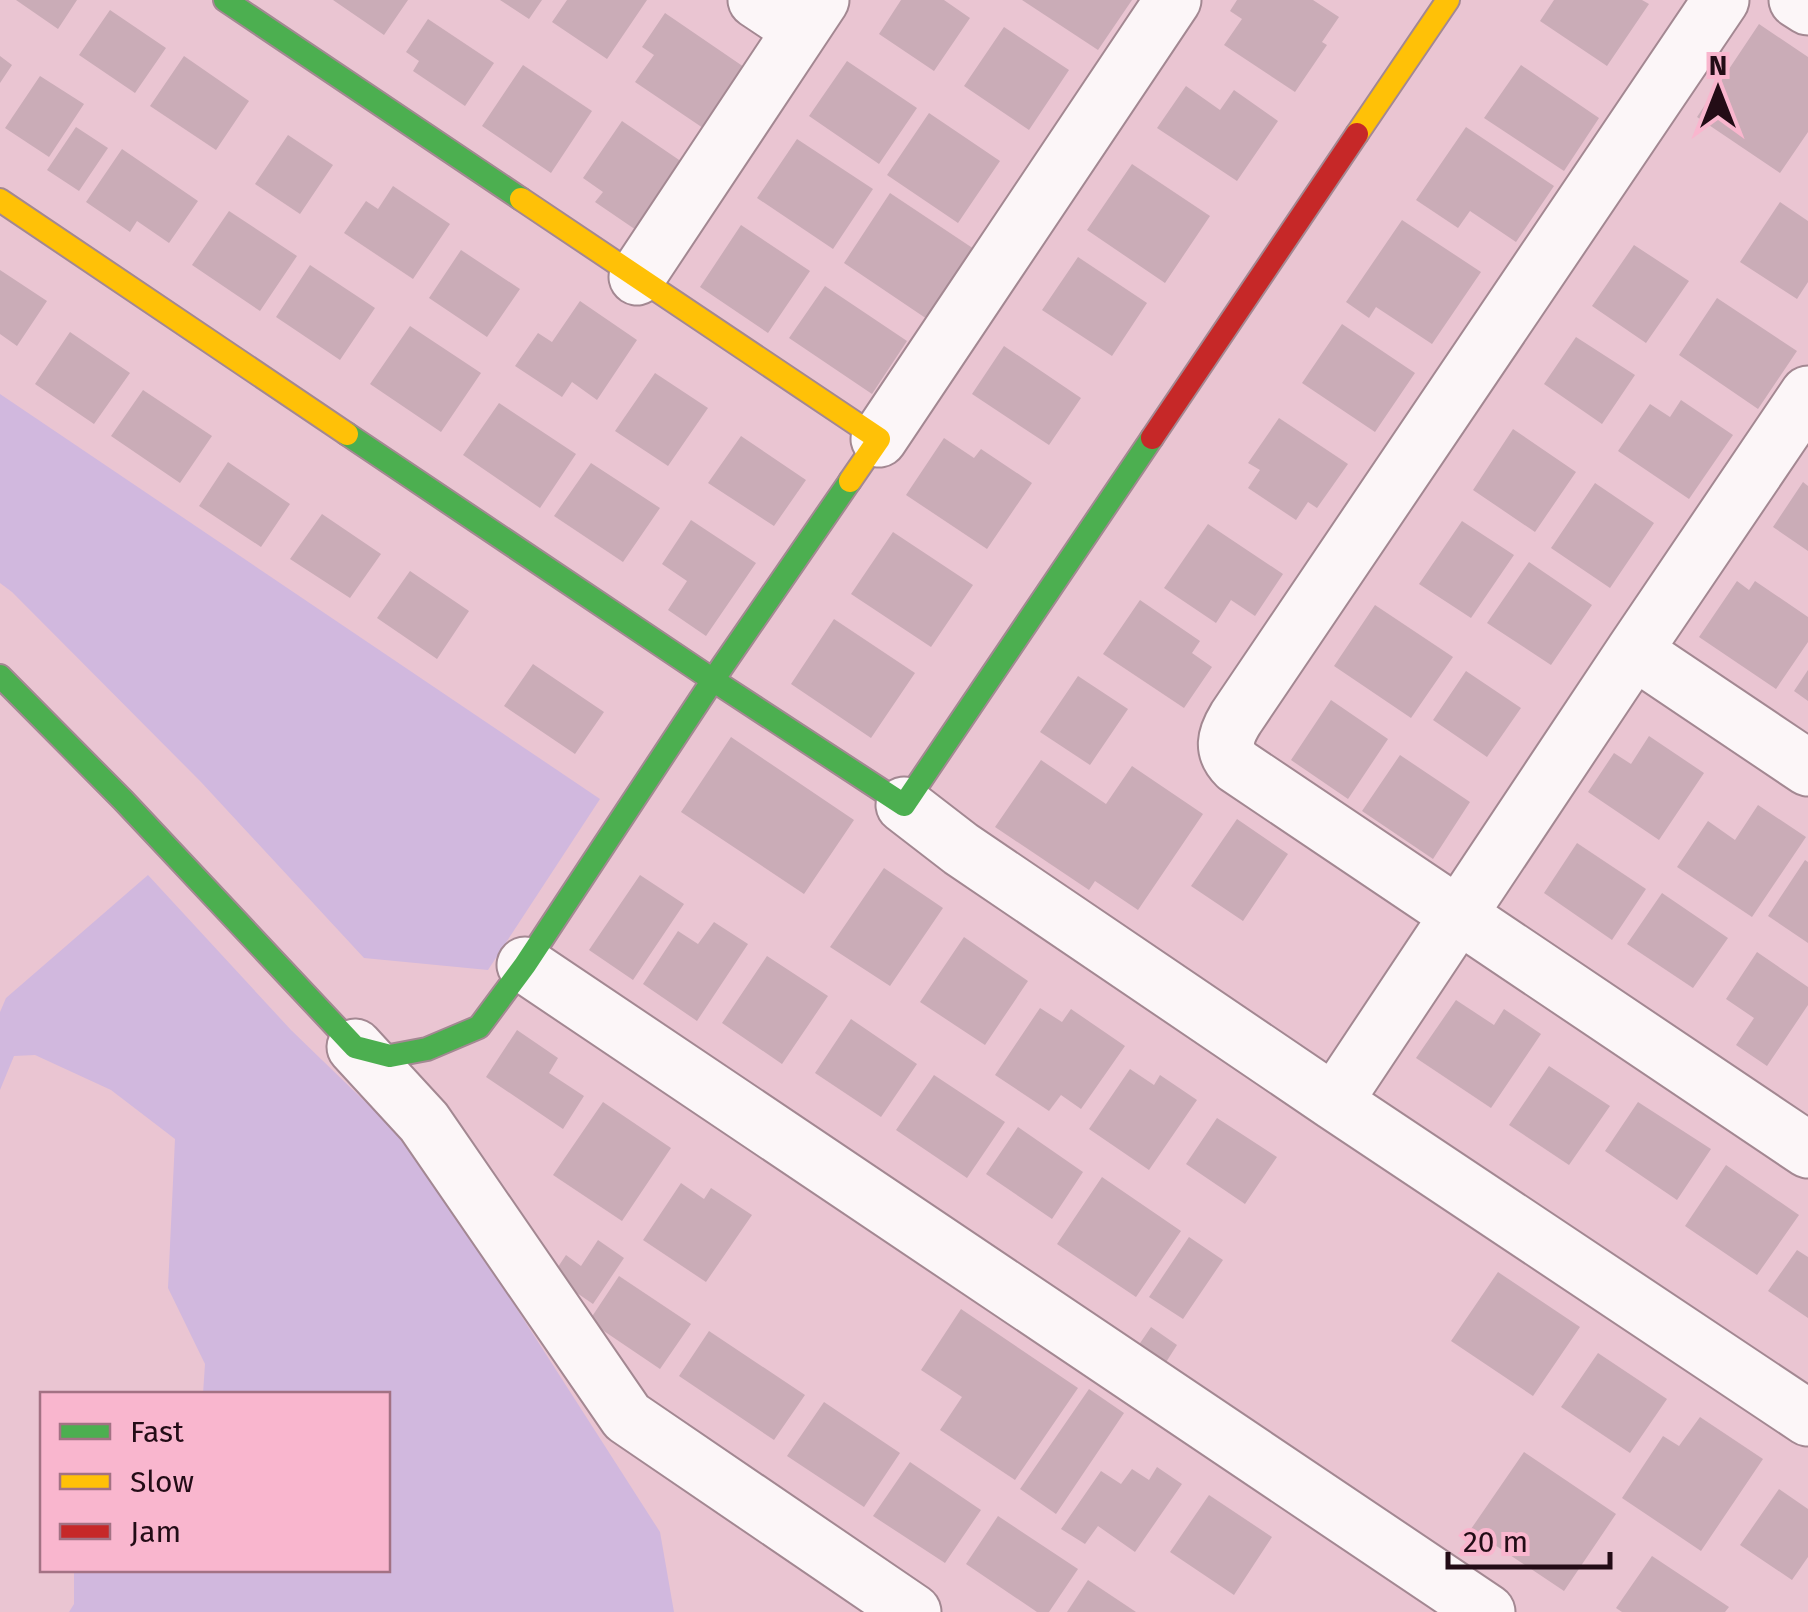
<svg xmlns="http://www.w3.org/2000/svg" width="1808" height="1612" font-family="'Fira Sans',sans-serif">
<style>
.green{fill:#d1b8de}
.building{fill:#caacb7}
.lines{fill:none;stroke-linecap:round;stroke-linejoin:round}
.street-casing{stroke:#a38892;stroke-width:59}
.fast-casing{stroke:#a38892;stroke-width:26}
.slow-casing{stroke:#a38892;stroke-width:26}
.jam-casing{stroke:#a38892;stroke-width:26}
.street{stroke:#fcf6f8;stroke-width:55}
.fast{stroke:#4caf50;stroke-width:22}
.slow{stroke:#ffc107;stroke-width:22}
.jam{stroke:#c62828;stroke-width:22}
</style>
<rect width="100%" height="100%" fill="#eac5d2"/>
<path class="green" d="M0,394L600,799L488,970L364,958L201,782L12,592L0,583Z
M148,875L291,1030L415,1150L660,1532L674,1612H69L74,1604V1570H388V1394H203L205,1364L168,1288L175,1139L111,1090L35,1055L14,1056L0,1090V1012L6,998Z"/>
<path class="building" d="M16,0H77L58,29Z
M333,0H408L384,35Z
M500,0H542L529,19Z
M567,0H647L607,59L552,22Z
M901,0H944L970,18L934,71L879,34Z
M1022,0H1132L1098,50Z
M1237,0H1313L1339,17L1322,42L1327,45L1295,92L1224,45L1242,19L1230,11Z
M1554,0H1642L1649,4L1607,66L1540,21Z
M110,10L166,48L135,93L79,55Z
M665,13L744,67L703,128L635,82L654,55L642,47Z
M428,19L494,63L465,106L413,71L419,61L406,52Z
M1759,24L1808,57V132L1780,173L1697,117Z
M1004,27L1069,70L1029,130L964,86Z
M0,56L12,65L0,83Z
M184,56L249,101L216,150L150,106Z
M847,61L917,108L879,164L809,116Z
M523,65L592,111L551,173L482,126Z
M1521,65L1599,118L1564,171L1484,118Z
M40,76L84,104L49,157L5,128Z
M1186,86L1220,110L1234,90L1278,121L1237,181L1157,128Z
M929,113L1000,161L958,223L887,175Z
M622,121L685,164L639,232L595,202L603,192L583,178Z
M76,127L108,148L79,191L47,170Z
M1466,127L1554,186L1516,242L1470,211L1458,228L1416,200Z
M288,135L333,165L300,214L255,184Z
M797,139L873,189L833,249L757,198Z
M122,149L198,201L169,243L137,221L130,232L86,202Z
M1132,164L1210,216L1165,283L1087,230Z
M393,186L450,224L413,279L344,233L366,201L378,209Z
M890,193L974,249L927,319L844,263Z
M1780,202L1808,221V282L1797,299L1740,262Z
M229,211L297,256L260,311L192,265Z
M1402,220L1481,272L1432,344L1376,307L1369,318L1346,302Z
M741,225L810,271L768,333L700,287Z
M1634,245L1689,281L1646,343L1592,306Z
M461,250L520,289L487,337L429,298Z
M1078,257L1147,303L1112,356L1042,310Z
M310,265L375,308L340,360L276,317Z
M0,270L47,301L17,346L0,334Z
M825,286L907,341L872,394L789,338Z
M1717,298L1797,351L1758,409L1679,355Z
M580,301L637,340L597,400L572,382L562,397L515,366L538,333L552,342Z
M1342,324L1415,373L1375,432L1302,383Z
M410,326L481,373L441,432L370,384Z
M70,332L130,373L94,424L35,384Z
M1576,337L1635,375L1602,424L1544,384Z
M1004,346L1081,398L1049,445L972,394Z
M655,373L708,408L668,466L615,431Z
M143,390L212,436L180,483L111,436Z
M1681,400L1733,435L1689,499L1618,451L1650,404L1670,417Z
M499,403L576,454L540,508L463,455Z
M1279,418L1348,464L1317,508L1308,502L1296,520L1248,488L1260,470L1248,463Z
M1513,429L1576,472L1535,532L1473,490Z
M741,436L806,480L774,526L708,483Z
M944,438L974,458L981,449L1032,483L987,549L906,495Z
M228,462L290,504L261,547L199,506Z
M591,463L660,508L623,562L554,516Z
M1803,482L1808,486V551L1773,527Z
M1595,483L1654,523L1610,588L1551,548Z
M322,514L381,554L350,598L290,559Z
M691,520L756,563L706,636L668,610L687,581L662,564Z
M1462,521L1514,555L1471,618L1419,584Z
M1208,524L1283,574L1255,616L1231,600L1216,623L1164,588Z
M893,532L973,585L931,647L851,594Z
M1529,562L1592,605L1551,665L1487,623Z
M410,571L469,611L437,659L377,618Z
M1737,581L1749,590L1755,581L1808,617V642L1776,689L1699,637Z
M1140,600L1200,641L1192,653L1212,667L1184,708L1103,654Z
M1375,605L1453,657L1411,718L1334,666Z
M834,619L915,673L871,738L791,684Z
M533,664L604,712L575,754L504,706Z
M1808,670V701L1794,691Z
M1466,671L1521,708L1487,757L1433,720Z
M1078,676L1128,709L1090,765L1040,732Z
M1331,700L1388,739L1348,799L1291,760Z
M1649,736L1704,773L1659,840L1588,792L1614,753L1631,764Z
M731,737L854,820L804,894L681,812Z
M1400,755L1470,802L1433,859L1362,811Z
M1041,760L1106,804L1132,766L1203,814L1138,910L1095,881L1089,890L995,827Z
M1758,805L1806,837L1752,917L1677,867L1708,821L1735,840Z
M1237,819L1288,854L1243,921L1191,886Z
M1577,843L1646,889L1612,940L1544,893Z
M1805,860L1808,862V943L1768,916Z
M884,868L943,908L890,986L830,947Z
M640,875L684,904L633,980L589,950Z
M1662,893L1728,938L1693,988L1627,944Z
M714,922L748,944L697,1021L643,984L678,931L698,944Z
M964,937L1028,981L985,1045L920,1002Z
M1757,952L1808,987V1005L1767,1066L1736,1045L1754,1018L1726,999Z
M767,956L828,996L782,1064L722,1023Z
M1456,1000L1494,1025L1504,1009L1541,1034L1491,1108L1416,1058Z
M1040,1008L1062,1022L1071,1009L1125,1046L1081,1109L1061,1095L1049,1111L995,1075Z
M851,1019L917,1064L881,1117L815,1073Z
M517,1030L558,1058L549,1073L584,1096L563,1129L486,1077Z
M1549,1066L1610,1106L1569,1165L1509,1125Z
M1130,1069L1154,1085L1160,1075L1197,1100L1149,1170L1089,1129Z
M934,1075L1005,1122L967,1178L896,1130Z
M603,1102L671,1148L622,1221L553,1175Z
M1638,1102L1711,1149L1677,1200L1605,1151Z
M1217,1118L1277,1157L1245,1204L1186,1164Z
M1018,1127L1083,1172L1052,1219L986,1174Z
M1726,1165L1799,1215L1757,1275L1685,1226Z
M1102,1177L1181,1231L1136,1297L1057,1244Z
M681,1183L704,1199L711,1188L752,1215L706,1282L643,1240Z
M1189,1237L1223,1260L1183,1319L1149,1297Z
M598,1240L624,1258L593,1304L552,1276L566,1255L581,1266Z
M1797,1250L1808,1257V1318L1768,1291Z
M1498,1272L1580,1327L1533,1396L1451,1341Z
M619,1276L691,1324L660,1369L589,1321Z
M961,1309L1078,1388L1015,1480L940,1430L962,1397L921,1370Z
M1151,1327L1177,1345L1161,1370L1134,1352Z
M709,1331L805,1395L774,1440L679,1376Z
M1598,1353L1667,1399L1630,1453L1561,1407Z
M1089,1389L1124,1413L1056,1514L1020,1489Z
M824,1402L900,1453L864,1507L787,1456Z
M1700,1417L1763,1459L1701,1551L1622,1498L1663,1436L1679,1446Z
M1524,1452L1616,1514L1564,1591L1471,1529Z
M910,1462L981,1510L945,1563L873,1516Z
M1157,1467L1182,1484L1135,1552L1098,1526L1085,1544L1061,1529L1101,1471L1121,1484L1132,1469L1149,1480Z
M1779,1489L1808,1509V1557L1792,1580L1740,1545Z
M1209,1495L1272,1537L1234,1595L1170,1552Z
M998,1516L1078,1569L1049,1612H1037L966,1564Z
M1652,1556L1729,1607L1725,1612H1622L1616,1608Z
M1088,1580L1136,1612H1067Z"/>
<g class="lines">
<defs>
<path id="street" d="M756,0L801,30
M1721,0L1236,718C1225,736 1221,750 1237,766L1808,1150
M1797,0L1808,7
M637,277L821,0
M879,439L1173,0
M1634,651L1808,768
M904,805L961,849L1334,1102L1808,1418
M525,965L1487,1612
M355,1047L424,1122L627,1417L913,1612
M1334,1102L1634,651L1808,394"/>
<path id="fast" d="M225,0L521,199
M347,434L713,680L904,805L1152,438
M0,676L123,800L355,1047L390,1056L427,1049L479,1027L525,965L713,680L850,481"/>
<path id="slow" d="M1357,134L1448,0
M521,199L879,439L850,481
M0,200L347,434"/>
<path id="jam" d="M1152,438L1357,134"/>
</defs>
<use href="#street" class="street-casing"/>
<use href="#fast" class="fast-casing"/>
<use href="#slow" class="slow-casing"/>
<use href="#jam" class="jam-casing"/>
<use href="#street" class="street"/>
<use href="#fast" class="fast"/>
<use href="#slow" class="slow"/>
<use href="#jam" class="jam"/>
</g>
<rect x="40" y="1392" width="350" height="180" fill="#f9b6ce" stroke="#a37284" stroke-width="2.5"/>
<rect x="60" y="1424" width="50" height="15" fill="#4caf50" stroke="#a37284" stroke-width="2.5"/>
<text x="130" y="1442" font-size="30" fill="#230c16">Fast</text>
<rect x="60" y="1474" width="50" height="15" fill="#ffc107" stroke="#a37284" stroke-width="2.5"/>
<text x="130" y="1492" font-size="30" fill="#230c16">Slow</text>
<rect x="60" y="1524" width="50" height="15" fill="#c62828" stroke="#a37284" stroke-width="2.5"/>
<text x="130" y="1542" font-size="30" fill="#230c16">Jam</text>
<g transform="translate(1718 90)" stroke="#f9b6ce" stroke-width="8" paint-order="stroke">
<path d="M0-8L18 38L0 25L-18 38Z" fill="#230c16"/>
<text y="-15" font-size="28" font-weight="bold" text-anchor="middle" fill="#230c16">N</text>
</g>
<path d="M1448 1552v15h162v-15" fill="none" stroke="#230c16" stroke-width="5"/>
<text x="1463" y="1552" font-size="30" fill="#230c16" stroke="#f9b6ce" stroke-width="8" paint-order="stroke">20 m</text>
</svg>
